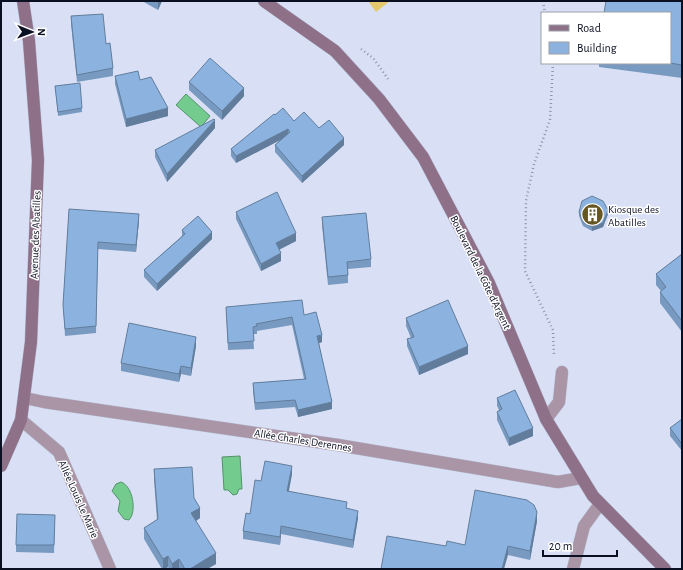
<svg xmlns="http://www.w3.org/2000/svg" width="683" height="570" font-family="'Alegreya Sans',sans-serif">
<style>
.green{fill:#e6c86c}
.water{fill:#73cb8d;stroke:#54936d}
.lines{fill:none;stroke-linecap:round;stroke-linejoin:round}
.lane-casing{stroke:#b4bad0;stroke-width:13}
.street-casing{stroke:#b4bad0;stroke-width:13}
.secondary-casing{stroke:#b4bad0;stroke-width:13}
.path{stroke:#8e94a9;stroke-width:2.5;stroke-dasharray:1 3;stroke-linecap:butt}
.lane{stroke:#aa95a6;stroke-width:12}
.street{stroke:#aa95a6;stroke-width:12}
.secondary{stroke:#8e7089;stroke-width:12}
.wall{fill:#789ac0}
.shaded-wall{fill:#627d9c}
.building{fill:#8cb3df;stroke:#627d9c}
.labels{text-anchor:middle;stroke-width:3;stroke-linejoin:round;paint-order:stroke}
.poi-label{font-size:11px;fill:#0b0f22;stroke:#fff;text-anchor:start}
.street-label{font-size:11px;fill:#0b0f22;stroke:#fff}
</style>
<rect width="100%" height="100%" fill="#d9e0f6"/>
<path class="green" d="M368,1H390L376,12Z"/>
<path class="water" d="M186,94L210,116L201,127L176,105Z
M240,456L242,489H239L237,494L233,495L228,490H224L222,457Z
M121,482C133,486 137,512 129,520L124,519L118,511L120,501L112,491L116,484Z"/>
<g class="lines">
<defs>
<path id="lane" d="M546,419L559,402L562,372"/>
<path id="street" d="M25,398L44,402L338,445L558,482L581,478
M21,420L59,452L110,569
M573,569L584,526L600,504"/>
<path id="secondary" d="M264,1L335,51L379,99L423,157L489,283L546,419L593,496L665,569
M1,466L21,420L31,342L38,160L29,41L23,1"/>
</defs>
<use href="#lane" class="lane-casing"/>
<use href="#street" class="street-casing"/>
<use href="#secondary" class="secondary-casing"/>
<path class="path" d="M543,1L545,13
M361,49L373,58L388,79
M553,63L550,120L534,164L526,201L525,271L553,330L554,356"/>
<use href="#lane" class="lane"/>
<use href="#street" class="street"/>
<use href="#secondary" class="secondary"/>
</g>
<path class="wall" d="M142,1H162L158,10Z
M682,1V78L599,67V63H670Z
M71,16L113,68V76L77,82L71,24Z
M115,76L140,80L168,116L126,127L115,84Z
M189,82L244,96L222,120L189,90Z
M55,86L82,108V112L58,116Z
M275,115L319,128L344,145L302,183L275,152V145L280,140L236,163L231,156V149Z
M215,128L167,182L155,157V150Z
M69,209L139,220L136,252L98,249L96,333L65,336L63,305Z
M236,212L296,241L279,250L281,261L261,271L236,219Z
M579,212L608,214L603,227L592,231L583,226L579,216Z
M322,217L371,259V267L348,269V283L328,285L322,225Z
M182,230L212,239L157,291L144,277V270L182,236Z
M682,254V332L660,303V292L661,291L656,285V274Z
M226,307L304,315L322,342L319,343L332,409L298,417L295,407L255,410L253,391V383L304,379L292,325L257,331V334H253L254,349L228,350Z
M406,318L468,354L419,375L407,346V339L411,338L406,326Z
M196,346L191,376L181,374L179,382L121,371V363Z
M497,398L533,436L509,446L497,420V412L499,410L497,406Z
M682,419V451L670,436V428Z
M154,469L194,498L200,518L196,521L216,564L207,569H169L168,567L165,569H162L144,539V528L157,520L154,480Z
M292,474L289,491L347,508L358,518L353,548L281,534L280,545L243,539V531L250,514L261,481Z
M55,515L54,553L16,552V545Z
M537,521L530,560L508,555L446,546L465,545Z"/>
<path class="shaded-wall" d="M158,1H162L158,10Z
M244,88V96L222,120V111Z
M168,108V116L126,127V119Z
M215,120V128L167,182V174Z
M288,129V136L236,163V156Z
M344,138V145L302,183V176Z
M608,210V214L603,227L592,231V227Z
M139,214V220L136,252V245Z
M212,232V239L157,291V284Z
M296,233V241L276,251V243Z
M281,253V261L261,271V264Z
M322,335V342L317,344V336Z
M196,337V346L191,376V368Z
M468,346V354L419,375V367Z
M181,366V374L179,382V374Z
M332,402V409L298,417V410Z
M533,428V436L509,446V438Z
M292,466V474L287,499V491Z
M200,508V518L191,524V513Z
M358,511V518L353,548V540Z
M537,512V521L530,560V551Z
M281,526V534L280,545V537Z
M508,546V555L504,569H502Z
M216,553V564L207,569H190Z
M168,556V567L165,569H163V559Z
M179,559V569H172V564Z"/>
<path class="building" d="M606,1H682V65L670,63V13H604Z
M103,14L106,44L110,43L113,68L77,75L71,16Z
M210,58L244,88L222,111L189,82Z
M138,71L140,80L151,77L168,108L126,119L115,76Z
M80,83L82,108L58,112L55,86Z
M283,108L294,121L304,112L319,128L329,120L344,138L302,176L275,145L290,132L288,129L236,156L231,149L274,114L275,115Z
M214,119L215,120L167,174L155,150Z
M277,192L296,233L276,243L281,253L261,264L236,212Z
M592,196L603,201L608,210L603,223L592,227L583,222L579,212L582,201Z
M69,209L139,214L136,245L98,242L96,326L65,329L63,305Z
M366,213L371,259L347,262L348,275L328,277L322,217Z
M198,216L212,232L157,284L144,270L185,234L182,230Z
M682,254V321L660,292L666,287L656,274Z
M302,300L304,315L316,312L322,335L317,336L332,402L298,410L295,400L255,403L253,383L306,379L292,317L256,324L257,326L253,327L254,341L228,343L226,307Z
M448,300L468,346L419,367L407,339L414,337L406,318Z
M129,323L196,337L191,368L181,366L179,374L121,363Z
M515,390L533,428L509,438L497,412L502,409L497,398Z
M682,419V444L670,428Z
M265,461L292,466L287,491L347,502L346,508L358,511L353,540L281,526L280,537L243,531L246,513L250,514L255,480L261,481Z
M192,467L194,498L200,508L191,513L216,553L190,569H185L179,559L172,564L168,556L163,559L144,528L158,519L154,469Z
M475,490L527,500L534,505L537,512L530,551L508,546L502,569H381L387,536L446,546L447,541L465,545Z
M17,514L55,515L54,545H16Z"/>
<defs>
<symbol id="building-disc" viewBox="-11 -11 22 22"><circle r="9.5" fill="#665624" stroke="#fff"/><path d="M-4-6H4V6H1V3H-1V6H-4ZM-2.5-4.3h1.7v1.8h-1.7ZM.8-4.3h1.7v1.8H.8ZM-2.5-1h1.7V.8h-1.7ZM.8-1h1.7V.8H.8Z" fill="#fff"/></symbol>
</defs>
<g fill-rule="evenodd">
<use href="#building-disc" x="580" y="202" width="25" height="25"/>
</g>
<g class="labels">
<g class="poi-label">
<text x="608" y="213">Kiosque des<tspan x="608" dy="13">Abatilles</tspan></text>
</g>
<g class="street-label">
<text transform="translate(35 235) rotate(-88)" y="4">Avenue des Abatilles</text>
<text transform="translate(481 272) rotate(64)" y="4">Boulevard de la Côte d'Argent</text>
<text transform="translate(303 440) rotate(9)" y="4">Allée Charles Derennes</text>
<text transform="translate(79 499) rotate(66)" y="4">Allée Louis Le Marie</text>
</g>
</g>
<rect width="683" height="570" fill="none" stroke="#0b0f22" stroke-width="4"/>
<rect x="541" y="12" width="130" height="52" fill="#ffffff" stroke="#9d9fa7"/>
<rect x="549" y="25" width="20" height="6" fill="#8e7089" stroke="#9d9fa7"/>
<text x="577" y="32" font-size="12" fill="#0b0f22">Road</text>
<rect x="549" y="42" width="20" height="12" fill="#8cb3df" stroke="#9d9fa7"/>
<text x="577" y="52" font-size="12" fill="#0b0f22">Building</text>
<g transform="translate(32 32) rotate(91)" stroke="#ffffff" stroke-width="3" paint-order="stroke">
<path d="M0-3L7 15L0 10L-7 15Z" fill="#0b0f22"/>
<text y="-6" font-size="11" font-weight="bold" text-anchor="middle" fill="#0b0f22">N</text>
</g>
<path d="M543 550v6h74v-6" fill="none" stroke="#0b0f22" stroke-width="2"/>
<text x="549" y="550" font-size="12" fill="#0b0f22" stroke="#ffffff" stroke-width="3" paint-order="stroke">20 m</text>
</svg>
